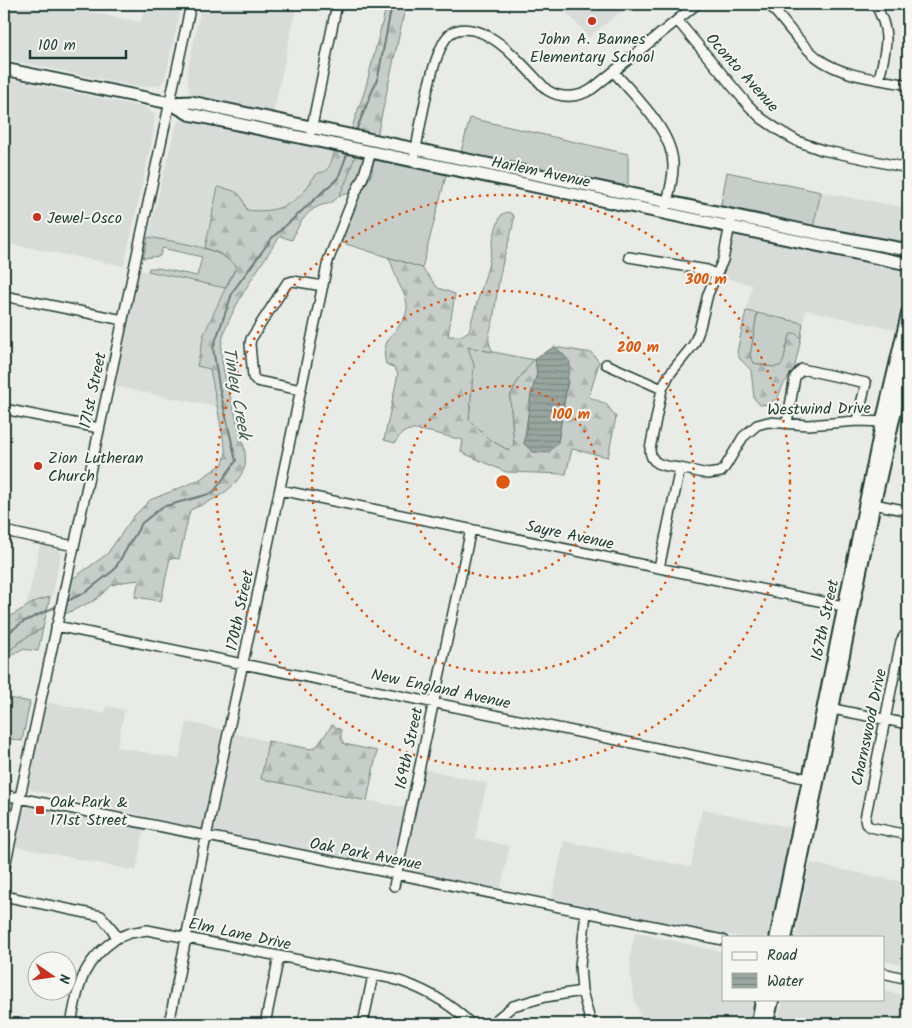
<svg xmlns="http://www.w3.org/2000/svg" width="912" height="1028" font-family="Kalam,sans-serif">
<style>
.built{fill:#d8dcd8}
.grass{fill:#c7cec9;stroke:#73867e}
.forest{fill:url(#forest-firs);stroke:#73867e}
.water{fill:url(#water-rules);stroke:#687c75}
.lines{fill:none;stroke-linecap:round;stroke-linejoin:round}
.stream{stroke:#687c75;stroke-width:2}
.minor-casing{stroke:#1f3d34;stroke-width:12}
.major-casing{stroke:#1f3d34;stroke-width:15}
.minor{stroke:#f6f6f2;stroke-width:9}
.major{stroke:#f6f6f2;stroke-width:11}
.ring{fill:none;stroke:#de580e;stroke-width:2.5;stroke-dasharray:2.5 5}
.poi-dot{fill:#c8321e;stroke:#f6f6f2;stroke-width:2}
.labels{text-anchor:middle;stroke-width:4;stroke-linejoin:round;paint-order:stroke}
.poi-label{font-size:16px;fill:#1f3d34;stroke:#f6f6f2;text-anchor:start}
.street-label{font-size:16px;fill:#1f3d34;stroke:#f6f6f2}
.water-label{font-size:18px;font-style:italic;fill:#445c54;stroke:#f6f6f2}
.centre{fill:#de580e;stroke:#f6f6f2;stroke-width:2.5}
.ring-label{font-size:15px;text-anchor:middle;font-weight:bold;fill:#de580e;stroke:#f6f6f2;stroke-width:4;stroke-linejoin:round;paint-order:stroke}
</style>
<defs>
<pattern id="forest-firs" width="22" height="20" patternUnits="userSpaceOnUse" patternTransform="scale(1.25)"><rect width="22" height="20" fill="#c7cec9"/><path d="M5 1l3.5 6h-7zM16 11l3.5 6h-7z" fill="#aab2ad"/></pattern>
<pattern id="water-rules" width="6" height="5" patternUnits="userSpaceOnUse" patternTransform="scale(1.25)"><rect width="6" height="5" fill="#99a6a0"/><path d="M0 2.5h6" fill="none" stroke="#7c8883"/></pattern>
</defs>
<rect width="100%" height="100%" fill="#e9ebe7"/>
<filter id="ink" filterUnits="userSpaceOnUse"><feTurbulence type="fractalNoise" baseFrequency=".02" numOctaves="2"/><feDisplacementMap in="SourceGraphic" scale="10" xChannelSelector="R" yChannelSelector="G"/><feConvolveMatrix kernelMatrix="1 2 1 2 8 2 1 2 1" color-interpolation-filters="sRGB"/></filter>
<g filter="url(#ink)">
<path class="built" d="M4,4H49L141,22L145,4H182L165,79L160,85L138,87L4,59Z
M202,4H297L273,115L197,98L189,92L187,72Z
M559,4H631L589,37Z
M4,78L147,108L155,115L153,136L124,266L4,243Z
M185,118L335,150L331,162L325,171L313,178L307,188L295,200L277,209L261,212L247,210L242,197L218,187L205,248L148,237L174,132L178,122Z
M821,192L908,208V247L813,228Z
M737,232L905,266L908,270V295L898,330L806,310L803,323L746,311L752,285L721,277L728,257L732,235Z
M139,270L225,288L204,334L198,366L210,369L217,407L113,386L119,353Z
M41,541L55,544L59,548L61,554L52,597L36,601L26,607Z
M45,702L105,713L106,706L125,710L117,747L179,759L187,722L225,730L205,825L201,829L196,828L31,790L28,786Z
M233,733L268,741L261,779L407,808L394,870L213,831Z
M424,769L487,783L475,838L510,846L500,891L408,873L403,866Z
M4,801L8,806L9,810L4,844Z
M28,807L144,829L136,871L13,846L21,813L24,809Z
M702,809L793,828L771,934L769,937H739L551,901L564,841L691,867Z
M810,863L908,883V966L883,961V937H795Z
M635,932L723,952V999H757L751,1024H644L635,1001L631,981L630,957Z
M883,991L908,996V1024H777L783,999H883Z"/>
<path class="grass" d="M470,118L628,154V188L461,152Z
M356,154L363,156C368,169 356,182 350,193L338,196Z
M380,158L447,172L422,268L340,242L355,205L372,173L373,164L376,159Z
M727,172L821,192L813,228L720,209Z
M148,237C179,243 212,245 237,265L225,288L148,271L149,268H158L197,276L202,257L162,248L160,256L143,258Z
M757,313L803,323L801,338L795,334H791C778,360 795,374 754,363L750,356Z
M468,347L534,360L518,380L510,397L514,445L508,450L490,440L469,420L471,393Z
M43,628L38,651L22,649L4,659V655L25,638Z
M4,697L30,702L22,741L4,738Z"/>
<path class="forest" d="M387,4H406L377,136L351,130L365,90Z
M335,150L356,154C351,166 345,189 337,198C332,204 325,204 319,206C304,213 298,226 292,240L280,236C263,262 221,320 221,350C222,376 234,407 240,432C243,443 247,455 245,466C243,473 236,483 230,488C219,498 204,504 190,510L179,559L170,558L161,601L135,597L139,580L123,582L112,585L95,600L65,614L71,580L107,554L134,516L150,500L197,481L223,464L226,453L210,369L197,366L204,334L224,291L237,266L219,253L205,248L218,187C226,189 238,190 242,198C244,202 245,206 247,210C270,213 291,208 306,189C309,185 311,180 315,176C318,172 321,173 325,171C331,167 333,156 335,150Z
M509,212L514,216C513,232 507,245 503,261C499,279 496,297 494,315C492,331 484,336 493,352L468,347L474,365L469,420L490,440L508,450L514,445L510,397L518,380L535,358L537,374L531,394L524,444L558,442L568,381L562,353L554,347L592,353L599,362L589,397L606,404L616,417L608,457L572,449L566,474L506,472L461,452L463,440C448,437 425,429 410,430C403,431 398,437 395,443L384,440L398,374L395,368L386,364C378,334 405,331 407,308C408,297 400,288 397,279C393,270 393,265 388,257L422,268L438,288L455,294L448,336H461L469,331C474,309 482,289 488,267C492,249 493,230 502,214Z
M746,311L757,313L750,356L754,363C795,374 778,360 791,334L795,333L801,338L794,370L783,385L778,397L770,404L760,405L754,398L751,370L740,359L737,352Z
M50,597L43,628L25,638L4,655V620L36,601Z
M332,725L341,730V738L344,744L377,751L367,801L261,779L268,741L311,749L318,745Z"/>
<path class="water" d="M554,347L562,353L570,362L558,442L548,453L533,452L524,444L531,394L537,374L535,358Z"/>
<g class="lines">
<path class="stream" d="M355,133L378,77L392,4
M67,601L86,592L114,570L142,523L162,507L213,493L236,461L219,386L213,348L233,291L272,238L338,178L348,152
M4,636L23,622L55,607"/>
<defs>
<path id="minor" d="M769,4C785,22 800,45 819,59C844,77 879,79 908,85
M875,4C892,33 886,48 879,79
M677,20L748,105L761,118L780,131L797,141L822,150L908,168
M614,72C636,98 675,133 673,168C673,180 669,194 666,206
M311,131L337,4
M415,154C420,129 432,47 451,33C461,26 478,30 488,36C509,47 530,73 547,90C561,99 578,98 592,89L697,4
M629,257L707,270L716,275
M4,296L123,320
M606,364L662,389
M301,390L257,381L253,377L250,344L251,339L287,283L293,281L323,286
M4,409L99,428
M787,423L795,377L802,369L866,383L857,421
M680,468L708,474L721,472L725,467L743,437L757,425L768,422L808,425L857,421L887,422
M280,490L848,607
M869,503L908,511
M4,531L74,546
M659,568L680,468C666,466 650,466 650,449L662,389L669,375L694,344L699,331L708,294L723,260L732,215
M56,626L814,780
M908,635L904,636L901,641L865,819L866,824L870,827L908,835
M828,708L908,724
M4,795L723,940
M4,871L191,4
M394,886L471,529
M4,896L101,916L112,929L117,938L130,933L147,930L390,978C421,987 448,1001 471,1024
M586,913L580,966L582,991L591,1024
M883,973L908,979
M71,1024C79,984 81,963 117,938
M169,1024L204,847L328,261L354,196L363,177L371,152
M265,1024L279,956
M363,1024L373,975
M491,1024L513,1006L545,997L582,991"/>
<path id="major" d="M4,69L170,103L191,102L826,235L908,250
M170,103L189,114L908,264
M776,937L882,422L908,312
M786,937L874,505L908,355
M757,1024L762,999
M767,1024L773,999"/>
</defs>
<use href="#minor" class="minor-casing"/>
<use href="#major" class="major-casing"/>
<use href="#minor" class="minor"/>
<use href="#major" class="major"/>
</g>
</g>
<g class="ring">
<circle cx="503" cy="482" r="96"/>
<circle cx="503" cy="482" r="191"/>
<circle cx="503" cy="482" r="287"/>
</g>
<g class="poi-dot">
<circle cx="592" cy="21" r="5"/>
<circle cx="37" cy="217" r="5"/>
<circle cx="38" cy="466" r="5"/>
<rect x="35" y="805" width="10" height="10" rx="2.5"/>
</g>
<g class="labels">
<g class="poi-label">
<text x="592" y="44" text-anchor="middle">John A. Bannes<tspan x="592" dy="18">Elementary School</tspan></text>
<text x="47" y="223">Jewel-Osco</text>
<text x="48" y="463">Zion Lutheran<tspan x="48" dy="18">Church</tspan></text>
<text x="50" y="807">Oak Park &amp;<tspan x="50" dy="18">171st Street</tspan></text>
</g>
<g class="street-label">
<text transform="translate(743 72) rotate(48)" y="6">Oconto Avenue</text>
<text transform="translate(541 171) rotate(12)" y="6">Harlem Avenue</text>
<text transform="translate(92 390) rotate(-78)" y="6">171st Street</text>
<text transform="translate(819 408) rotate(-1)" y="6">Westwind Drive</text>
<text transform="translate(570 534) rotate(12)" y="6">Sayre Avenue</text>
<text transform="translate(239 610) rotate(-78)" y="6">170th Street</text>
<text transform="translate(824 620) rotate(-78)" y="6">167th Street</text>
<text transform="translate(441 688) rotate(12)" y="6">New England Avenue</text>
<text transform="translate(868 727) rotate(-78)" y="6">Charnswood Drive</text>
<text transform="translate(408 748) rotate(-78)" y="6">169th Street</text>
<text transform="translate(366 853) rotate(11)" y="6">Oak Park Avenue</text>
<text transform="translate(240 933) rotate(12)" y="6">Elm Lane Drive</text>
</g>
<g class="water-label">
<text transform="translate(237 393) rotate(80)" y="6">Tinley Creek</text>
</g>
</g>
<circle cx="503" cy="482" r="8" class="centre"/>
<g class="ring-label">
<text x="706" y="284">300 m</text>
<text x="638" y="352">200 m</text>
<text x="571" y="419">100 m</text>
</g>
<rect width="912" height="1028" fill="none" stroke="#f6f6f2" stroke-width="20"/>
<rect x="10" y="10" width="892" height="1008" fill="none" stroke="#1f3d34" stroke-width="2" filter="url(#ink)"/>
<rect x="722" y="936" width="162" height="65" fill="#f6f6f2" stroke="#a0aca6"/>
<rect x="732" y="952" width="25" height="8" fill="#f6f6f2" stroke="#a0aca6"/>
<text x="767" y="960" font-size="15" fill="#1f3d34">Road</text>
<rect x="732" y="973" width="25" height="15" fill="url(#water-rules)" stroke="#a0aca6"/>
<text x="767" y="986" font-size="15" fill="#1f3d34">Water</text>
<g transform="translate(52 976) rotate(103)"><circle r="24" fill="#f6f6f2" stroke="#a0aca6"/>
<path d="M0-4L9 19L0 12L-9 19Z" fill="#c8321e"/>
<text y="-8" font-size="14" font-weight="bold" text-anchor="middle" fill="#1f3d34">N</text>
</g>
<path d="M30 50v8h96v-8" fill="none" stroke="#1f3d34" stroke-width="2.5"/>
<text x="38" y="50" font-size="15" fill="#1f3d34" stroke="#f6f6f2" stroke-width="4" paint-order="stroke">100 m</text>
</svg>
